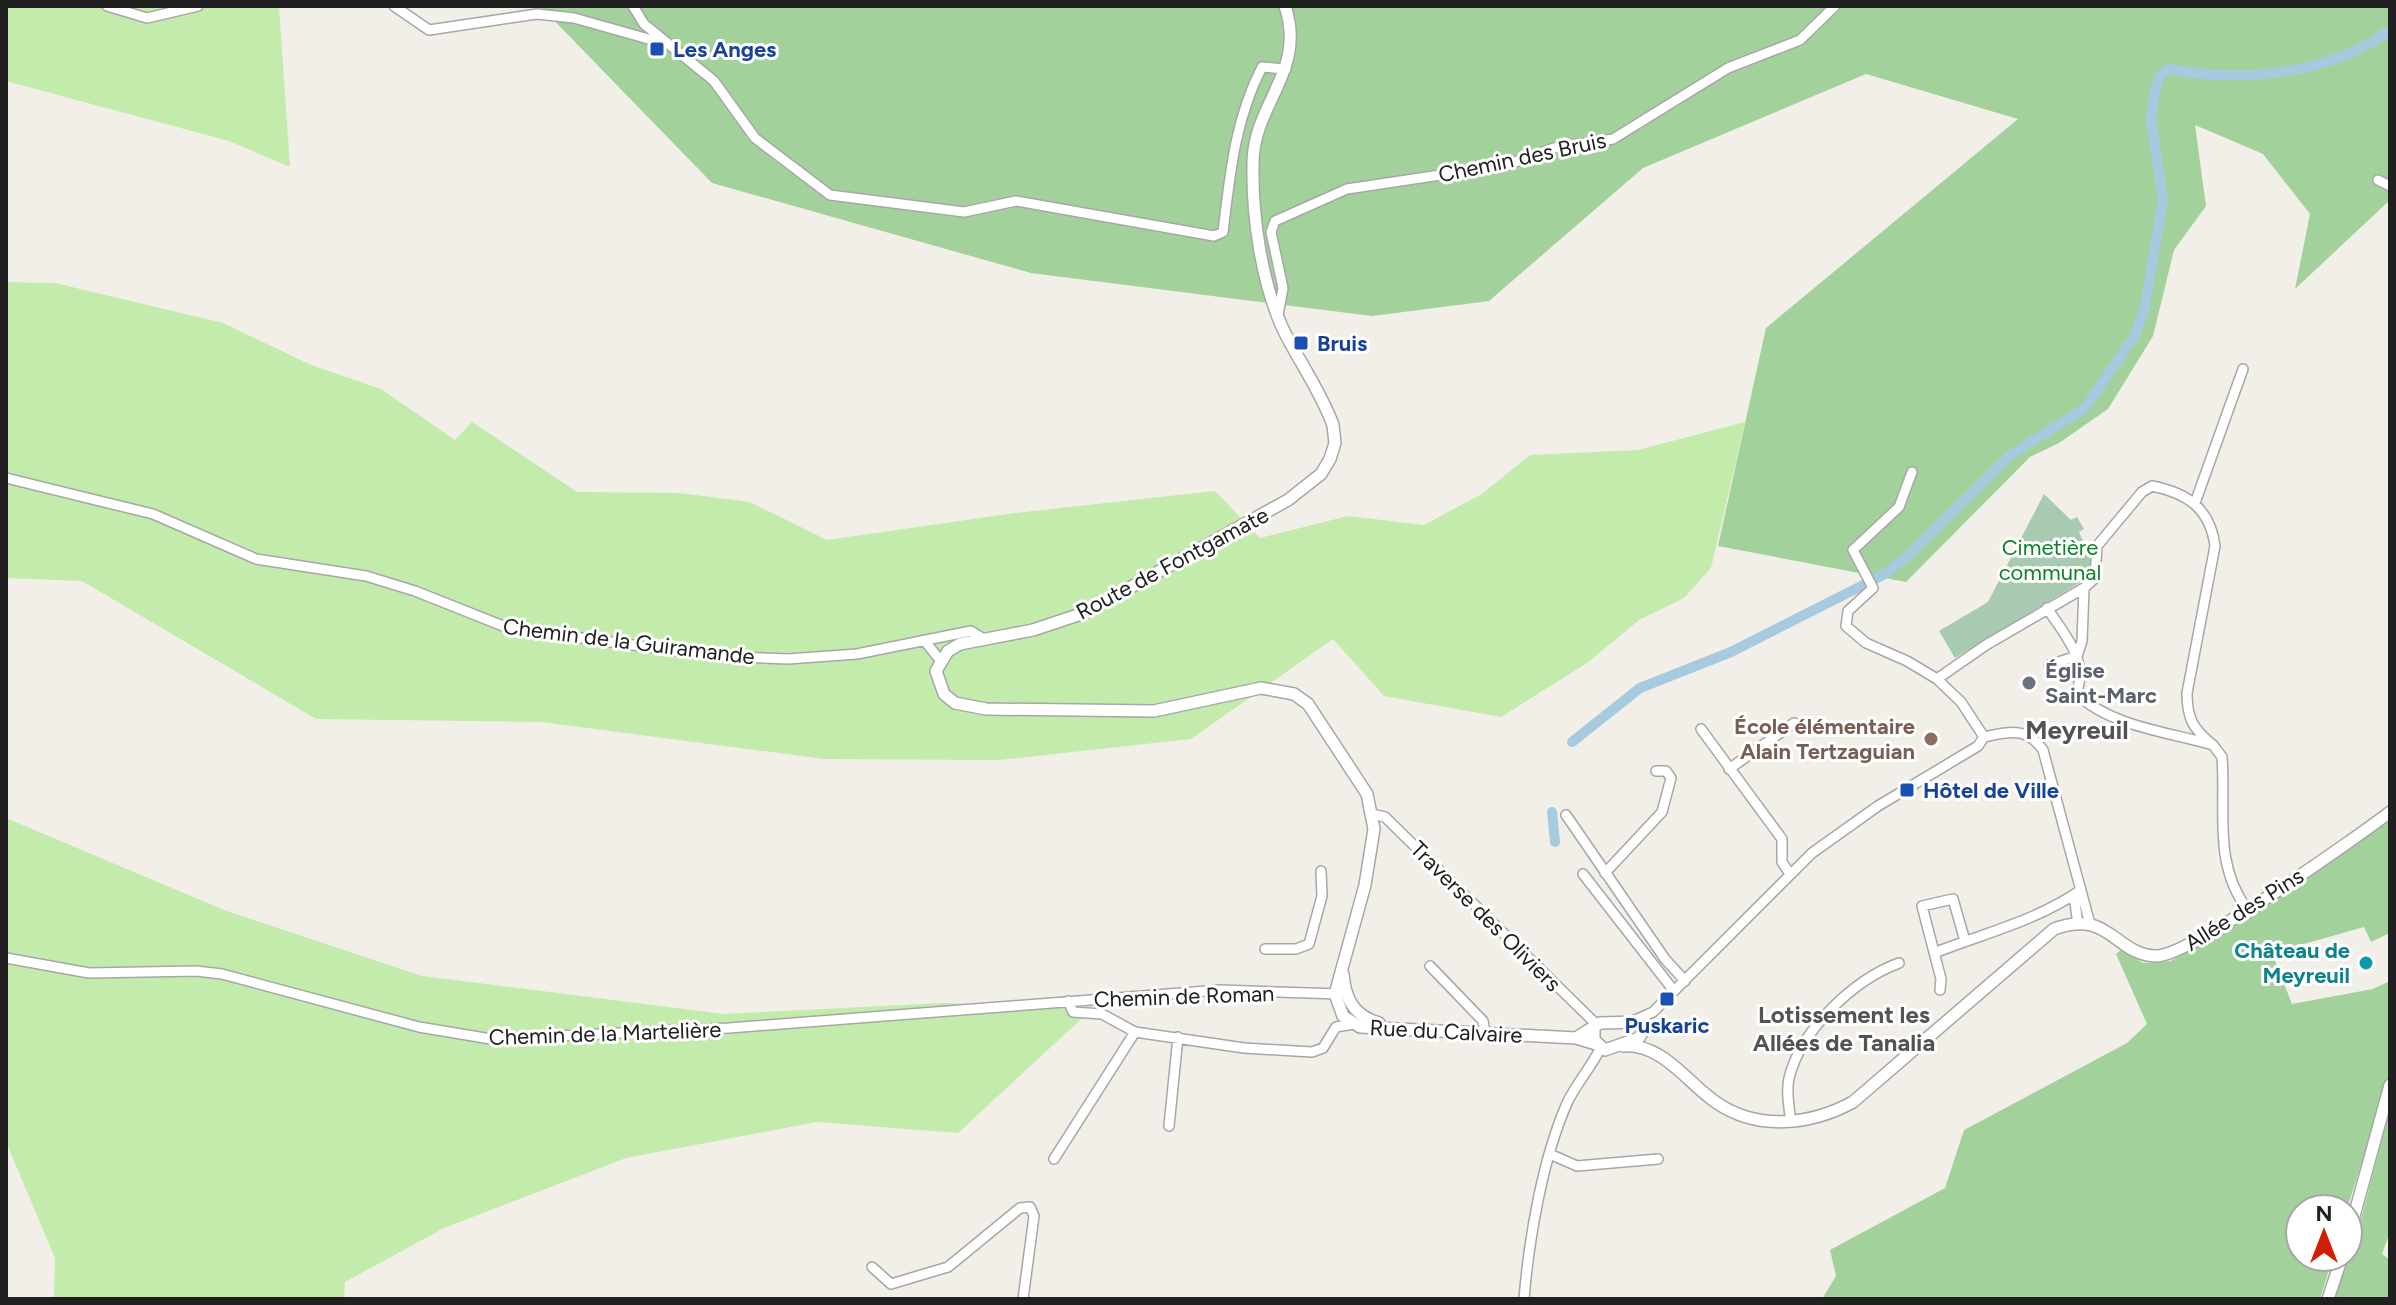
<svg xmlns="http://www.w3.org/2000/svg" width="2396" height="1305" font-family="Figtree,sans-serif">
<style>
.grass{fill:#c2ebac}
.forest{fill:#a3d19b}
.cemetery{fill:#a7cab1}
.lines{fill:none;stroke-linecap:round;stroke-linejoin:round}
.canal{stroke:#a6cadf;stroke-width:10}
.minor-casing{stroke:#a7a7a7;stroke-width:12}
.tertiary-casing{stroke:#a7a7a7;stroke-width:14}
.minor{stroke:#fff;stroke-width:9}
.tertiary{stroke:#fff;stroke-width:11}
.transit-dot{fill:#1a4fb4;stroke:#fff;stroke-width:3}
.worship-dot{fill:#6b7280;stroke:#fff;stroke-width:3}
.education-dot{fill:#8d6e63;stroke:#fff;stroke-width:3}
.culture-dot{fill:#0f9aa8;stroke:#fff;stroke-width:3}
.labels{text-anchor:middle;stroke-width:6;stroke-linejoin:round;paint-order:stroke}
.transit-label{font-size:22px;font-weight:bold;fill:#164399;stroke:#fff;text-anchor:start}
.street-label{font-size:22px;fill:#202020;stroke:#fff}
.park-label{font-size:22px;fill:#0a8325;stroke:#fff}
.worship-label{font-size:22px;font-weight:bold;fill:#5b616d;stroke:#fff;text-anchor:start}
.education-label{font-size:22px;font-weight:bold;fill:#785e54;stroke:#fff;text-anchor:end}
.culture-label{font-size:22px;font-weight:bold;fill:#0d838f;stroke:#fff;text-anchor:end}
.neighbourhood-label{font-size:24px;font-weight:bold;fill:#535353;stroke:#fff}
.quarter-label{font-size:26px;font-weight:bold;fill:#535353;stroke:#fff}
</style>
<rect width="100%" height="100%" fill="#f1efe7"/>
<path class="grass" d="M6,6H279L290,167L229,141L6,81Z
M6,282L55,283L223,323L311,365L381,389L455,440L472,422L577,492L679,493L750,502L827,540L1015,513L1215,491L1260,538L1348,516L1424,525L1482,494L1530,455L1638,450L1745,422L1711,568L1684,598L1639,620L1587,663L1501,717L1384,696L1333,639L1191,739L999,760L824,759L542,722L316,719L82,581L6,578Z
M6,818L224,910L422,976L724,1014L944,1003L1092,1009L958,1133L817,1122L626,1158L444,1228L345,1282L344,1299H54L55,1258L6,1142Z"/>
<path class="forest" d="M540,6H2390V200L2295,289L2310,214L2263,154L2195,125L2206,206L2174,250L2153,336L2108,409L2059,443L2030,457L1906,582L1718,546L1766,328L2018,119L1866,74L1643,168L1489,301L1372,316L1031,273L712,183Z
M2390,820V933L2371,942L2364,927L2272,953L2292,1004L2373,989L2390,981V1073L2347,1209H2300V1257H2333L2320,1299H1822L1836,1276L1830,1250L1945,1188L1964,1130L2127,1043L2147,1024L2116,954L2121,950L2143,963L2171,961Z
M2390,1109V1232L2382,1254L2390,1260V1299H2333L2355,1242Z"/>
<path class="cemetery" d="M2044,494L2071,520L2077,517L2084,529L2079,532L2092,563L2091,576L1955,658L1939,631L1988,602Z"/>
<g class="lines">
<path class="canal" d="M1572,742L1640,688L1731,652L1885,574L1909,555L2009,456L2085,408L2135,335L2144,311L2163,200L2151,118L2156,86L2162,73L2169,69C2242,83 2329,75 2390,30
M1552,812L1555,842"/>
<defs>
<path id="minor" d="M107,6L147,18L198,6
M394,6L429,30L537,14L574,18L652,40L658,36
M633,6L644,24L714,81L755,138L830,195L964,212L1016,201L1214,236L1223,232C1230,174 1235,119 1262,67L1286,69
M2378,180L2390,186
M1278,315L1283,288L1271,232L1275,221L1347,189L1507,165L1554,148L1613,139L1728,68L1800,40L1835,6
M1912,472L1899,507L1853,550L1873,588L1848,611L1846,626L1866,643L1907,661L1937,679L1961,702L1984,737
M6,478L153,514L256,559L366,576L415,591L508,628L713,656L788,659L857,654L971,631L984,639
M2195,503L2243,369
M2047,608C2063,633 2090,661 2076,693C2109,726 2168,732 2213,745L2222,757C2226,810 2213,864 2247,909
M924,640L940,660
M2049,665L2077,656L2082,641L2084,588
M1937,679L1986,645L2084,588L2095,578L2097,546L2142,492L2152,486C2187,493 2210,508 2215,546L2187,693C2187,719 2193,729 2213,745
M1701,729L1782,839V862L1790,874
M1984,737C2008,732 2026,726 2043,750L2090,924
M1729,769L1794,723
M1372,814L1385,817L1597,1025
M1566,815L1665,959L1685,981
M1605,873L1662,812L1671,778L1666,771H1656
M1583,874L1674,991
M2074,896L2078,924
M1265,949H1296L1309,944L1322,896L1321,871
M1934,953C1985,933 2036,921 2081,890
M6,958L89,973L196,971L222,974L419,1027L491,1039L729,1028L1220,990L1339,994
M1430,966L1483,1021L1485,1032
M1940,990L1941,979L1922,906L1953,899L1965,941
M1068,1001L1073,1012L1102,1014L1135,1032L1244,1048L1312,1052L1323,1048L1336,1027L1353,1024
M1633,1021L1653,1012L1812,853L1878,806L1978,746L1984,737
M1791,1122C1789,1108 1786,1091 1789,1078C1801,1030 1853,980 1899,963
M1169,1126L1178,1037
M1552,1155L1577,1166L1658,1159
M1054,1159L1135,1032
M872,1267L891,1284L948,1267L1020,1208L1030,1207L1034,1216L1023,1299
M1524,1299C1529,1238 1543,1156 1568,1101C1577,1083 1591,1067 1600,1049"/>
<path id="tertiary" d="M1285,6C1307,72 1253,103 1253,164C1252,216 1261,279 1282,327C1298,360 1320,390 1333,425L1335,443L1330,459L1321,474L1288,500L1084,613L1033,630L960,644L948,651L936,671L944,694L955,703L986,709L1154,711L1261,688L1294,694L1308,704L1367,794L1374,829L1365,885L1335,994L1343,1016L1360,1027L1576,1038L1596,1044
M1343,974C1345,999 1354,1016 1379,1023
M1576,1038L1600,1023L1637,1022L1643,1031L1639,1038L1605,1050L1594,1040V1029
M1623,1046C1663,1043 1687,1083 1717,1103C1758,1131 1811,1125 1853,1102L2054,929C2109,908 2115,955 2156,956C2188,957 2356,838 2390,812
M2348,1238L2390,1085
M2328,1299L2342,1257"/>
</defs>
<use href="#minor" class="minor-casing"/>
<use href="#tertiary" class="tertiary-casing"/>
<use href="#minor" class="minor"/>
<use href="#tertiary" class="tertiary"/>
</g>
<g class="transit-dot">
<rect x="649" y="41" width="16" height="16" rx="4"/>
<rect x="1293" y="335" width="16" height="16" rx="4"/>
<rect x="1899" y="782" width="16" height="16" rx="4"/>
<rect x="1659" y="991" width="16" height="16" rx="4"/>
</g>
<circle class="worship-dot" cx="2029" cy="683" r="8"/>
<circle class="education-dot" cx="1931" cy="739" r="8"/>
<circle class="culture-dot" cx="2366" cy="963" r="8"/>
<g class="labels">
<g class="transit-label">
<text x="673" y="57">Les Anges</text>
<text x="1317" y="351">Bruis</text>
<text x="1923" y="798">Hôtel de Ville</text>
<text x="1667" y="1033" text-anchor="middle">Puskaric</text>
</g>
<g class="street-label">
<text transform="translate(1522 157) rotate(-12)" y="8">Chemin des Bruis</text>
<text transform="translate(1172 563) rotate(-28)" y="8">Route de Fontgamate</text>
<text transform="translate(629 641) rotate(7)" y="8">Chemin de la Guiramande</text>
<text transform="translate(2244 909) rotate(-32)" y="8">Allée des Pins</text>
<text transform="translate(1486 916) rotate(45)" y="8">Traverse des Oliviers</text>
<text transform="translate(1184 996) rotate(-2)" y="8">Chemin de Roman</text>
<text transform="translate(1446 1031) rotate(3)" y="8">Rue du Calvaire</text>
<text transform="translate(605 1033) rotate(-2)" y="8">Chemin de la Martelière</text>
</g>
<g class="park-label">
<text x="2050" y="555">Cimetière<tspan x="2050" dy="25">communal</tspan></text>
</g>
<g class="worship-label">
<text x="2045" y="678">Église<tspan x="2045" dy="25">Saint-Marc</tspan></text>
</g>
<g class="education-label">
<text x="1915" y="734">École élémentaire<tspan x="1915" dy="25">Alain Tertzaguian</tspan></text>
</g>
<g class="culture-label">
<text x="2350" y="958">Château de<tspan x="2350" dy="25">Meyreuil</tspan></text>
</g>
<g class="neighbourhood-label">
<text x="1844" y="1023">Lotissement les<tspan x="1844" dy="28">Allées de Tanalia</tspan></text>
</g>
<g class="quarter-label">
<text x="2077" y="739">Meyreuil</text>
</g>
</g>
<rect width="2396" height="1305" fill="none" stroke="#202020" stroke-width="16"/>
<g transform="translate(2324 1233)"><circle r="38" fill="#ffffff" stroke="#a6a6a6" stroke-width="2"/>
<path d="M0-6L14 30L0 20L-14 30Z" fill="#d01e00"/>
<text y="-12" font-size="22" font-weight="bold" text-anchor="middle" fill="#202020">N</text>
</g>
</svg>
